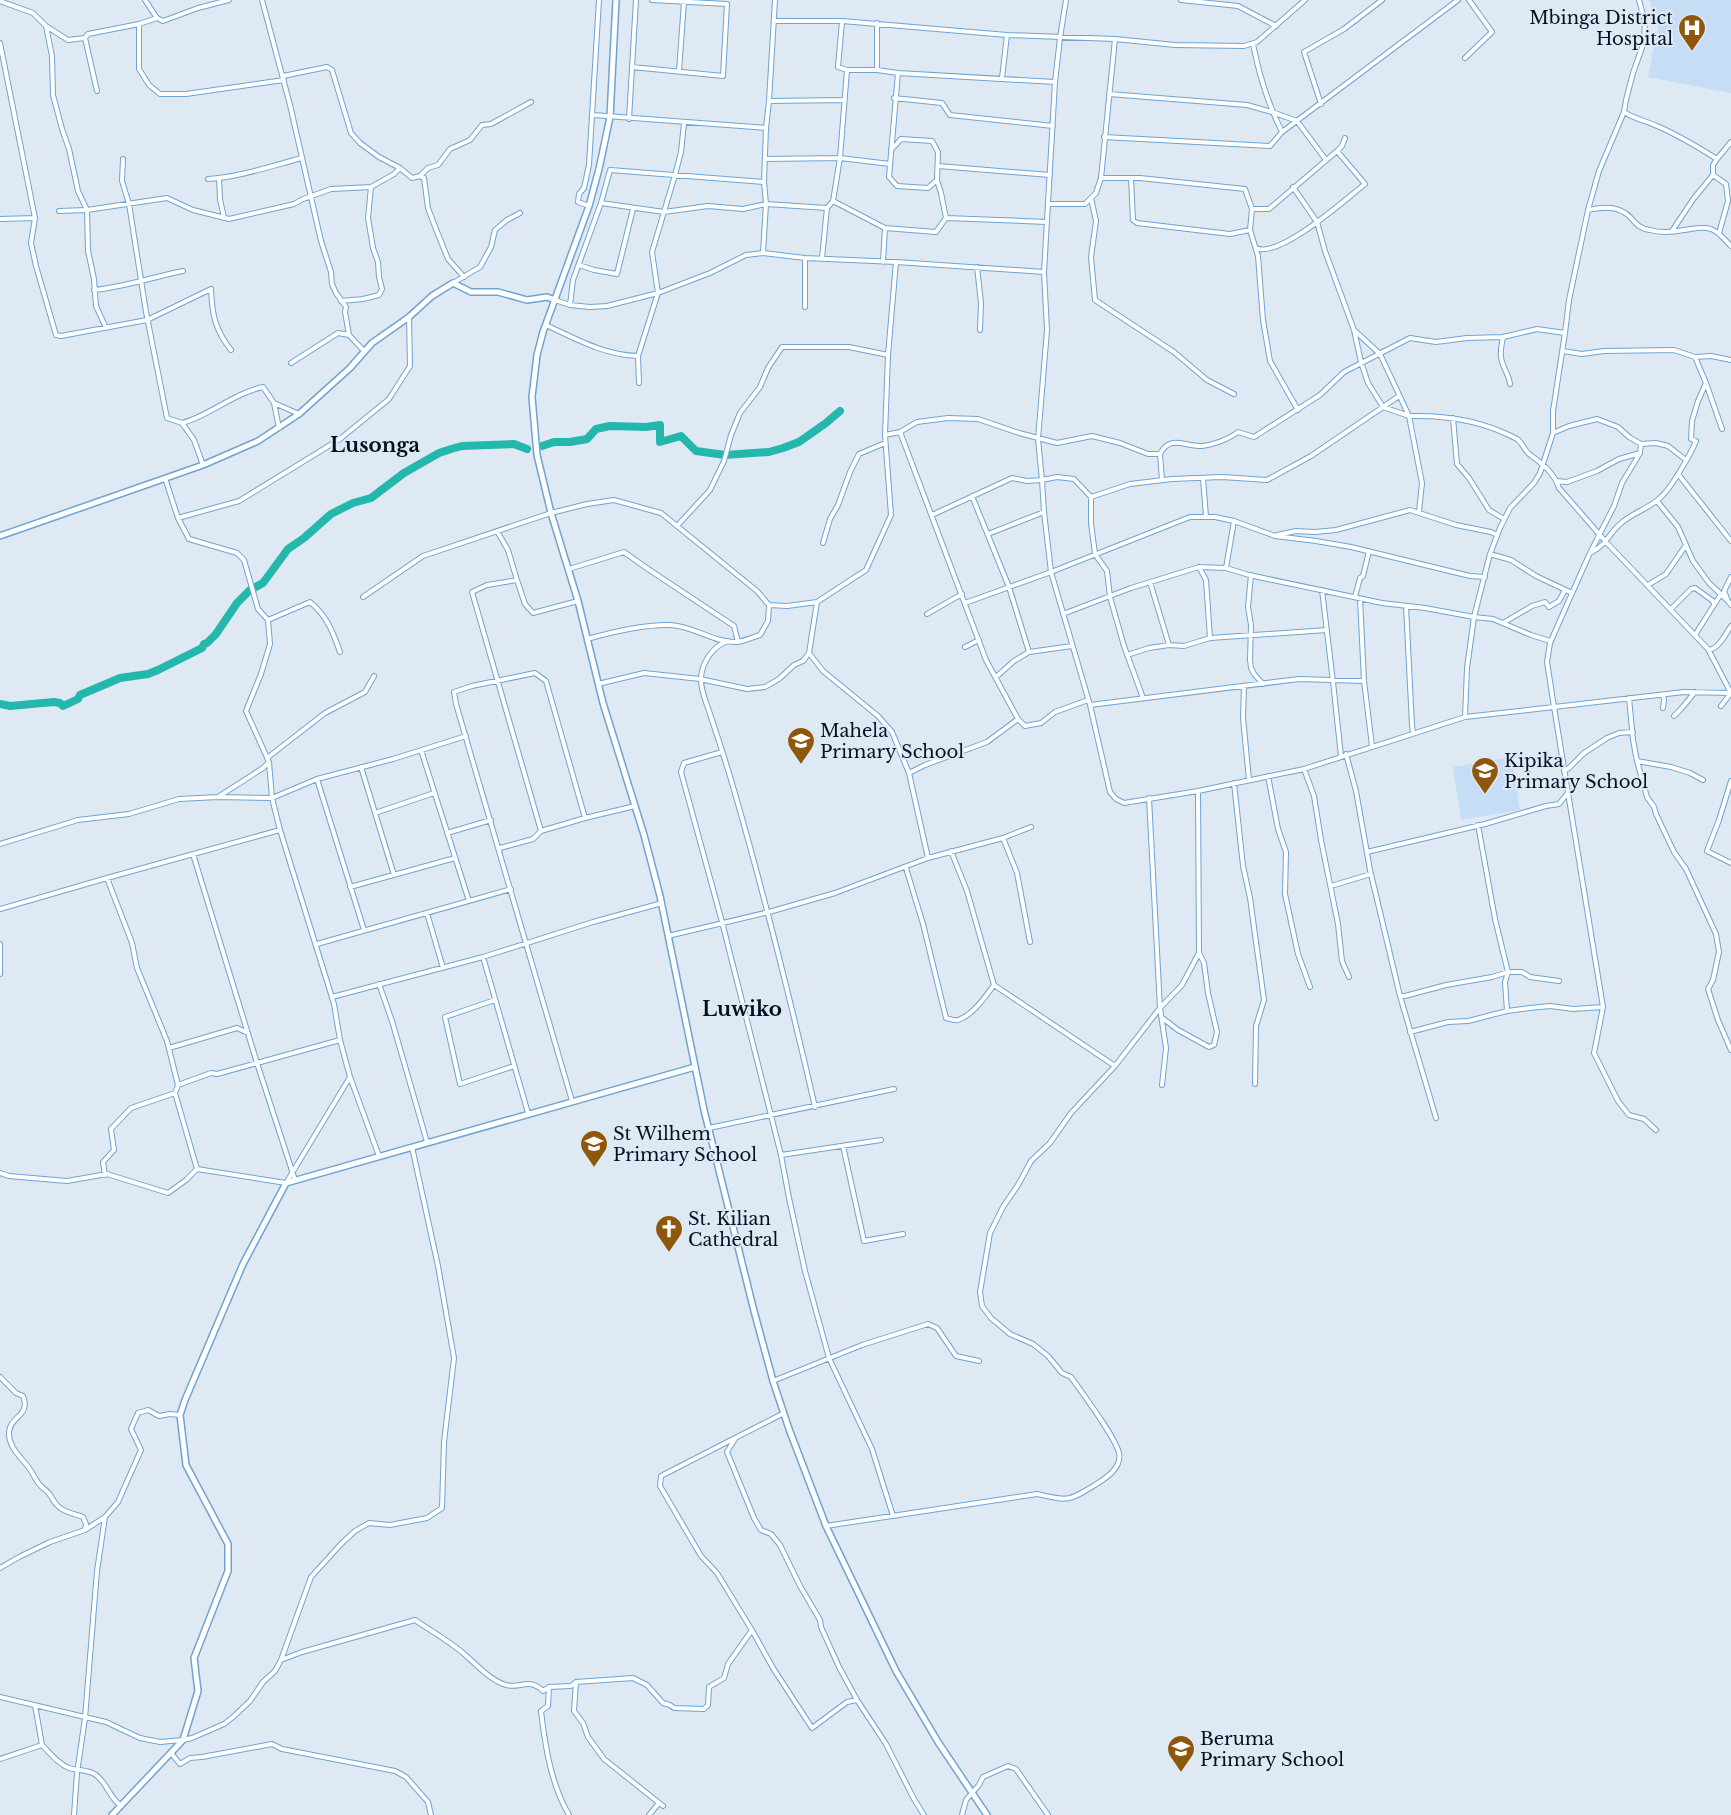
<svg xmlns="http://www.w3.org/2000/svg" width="1731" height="1815" font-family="'Libre Baskerville',serif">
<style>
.built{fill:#c5def5}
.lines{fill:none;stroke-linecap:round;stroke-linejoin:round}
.river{stroke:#24b8ad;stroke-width:8}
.street-casing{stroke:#6da4d5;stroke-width:6}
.secondary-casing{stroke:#6da4d5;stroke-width:8}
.street{stroke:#fff;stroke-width:4}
.secondary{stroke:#fff;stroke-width:5}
.labels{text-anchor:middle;stroke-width:4;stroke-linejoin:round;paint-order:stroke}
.poi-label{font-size:18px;fill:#001224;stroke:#dee9f3;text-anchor:start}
.quarter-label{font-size:20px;font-weight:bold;fill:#001224;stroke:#dee9f3}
</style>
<rect width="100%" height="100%" fill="#dee9f3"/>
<path class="built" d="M1649,0H1731V93L1648,77L1658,26Z
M1511,757L1520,810L1461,820L1453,767Z"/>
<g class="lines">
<path class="river" d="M542,446L554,442H570L587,439L596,429L610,426L646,427L660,425V442L681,436L696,451L725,455L769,452L783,448L799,442L826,423L840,411
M0,704L10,706L54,702L60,703L63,706L78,699L80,695L120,678L148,674L158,670L202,648L204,644L207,643L216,634L237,603L250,590L263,583L288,549L304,538L331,514L353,503L371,498L404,473L439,453L451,449L462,446L514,444L527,449"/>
<defs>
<path id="street" d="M145,0L157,18
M262,0L290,105L321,241L331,272L332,284L336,293L346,307L345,312L349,335
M1066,0L1060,38L1055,82L1044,272L1047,330L1038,439L1042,480L1057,477L1074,479L1091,497L1130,484L1172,479L1222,477L1267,480L1311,456L1383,407L1409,416L1422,483L1419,512
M1181,0L1238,6L1276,26
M0,1L33,13L46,26L68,40L85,38L97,91
M774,21H842L1007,35L1115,39L1175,45L1244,46L1257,42L1305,0
M139,24V69L149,85L160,94H186L284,80
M46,26L52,56L53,95L62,129L69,149L78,191L87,210L88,251L94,279L96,306L106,328
M85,38L88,34L139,24L157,18L163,21L198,8L229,0
M0,43L35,218L31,243L36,266L56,335L61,336L147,320L211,289C212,314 215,330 231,350
M1253,44C1259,75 1268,104 1282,132
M1465,58L1492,32L1469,0
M632,67L723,76L727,4L652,0
M847,70H877L898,73L1055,82
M877,70V23
M679,71L684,2
M283,76L327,67L332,70L351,133L360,143L379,157L400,168L412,178L420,176L428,168L438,165L450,149L470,140L482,125L491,124L531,102
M1002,78L1007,35
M1109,94L1247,105L1272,112L1297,121L1326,160
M894,98L942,103L950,115L1053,126
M769,101L844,100
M1321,104L1304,52L1344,29L1382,0
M1624,112C1635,119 1646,121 1657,126C1678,135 1698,147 1717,159L1731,142
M593,115L766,128
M629,119L636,0
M1104,137L1270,146L1282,132L1458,0
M891,150L901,139L932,141L938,152L937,180L928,188L897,186L889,177L898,73
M123,159L122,181L129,204L146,312L167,418L182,423L194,440L203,465
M765,159L840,158L890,164
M938,166L1050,175
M1713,175L1726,184L1728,201L1719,233
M420,176L424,178L428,208L434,224L448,259L464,277
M219,178L220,199L224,218
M1101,178H1140L1245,189L1252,209L1250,230L1230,234L1137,223L1133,220L1131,178
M208,179C240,177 271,166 302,158
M937,180L941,193L946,218L1047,222
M1293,187L1317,222L1325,251L1354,330L1361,362L1368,383L1383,407L1399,396
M1091,198L1096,221L1091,257L1095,300L1174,352L1207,380L1234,394
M833,201L885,228L936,232L946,218
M601,203L664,212L708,206L743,209L766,204L827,208
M1048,204H1085L1096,193L1101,178L1115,39
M589,206L578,202L579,194L584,188L589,165L599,0
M1252,209H1269L1337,151L1342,146L1345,138
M1588,210C1604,207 1619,205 1631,218C1637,225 1641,229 1650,230C1660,233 1674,232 1684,230C1693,229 1702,226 1711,229C1719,232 1725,240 1731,246
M59,211L87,210L167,198L193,210L229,219L294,204L303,199L331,189L371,187L394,174L400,168
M0,219L35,218
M1250,230L1258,256L1263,320L1270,361L1298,410
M1672,231L1694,198L1713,175V165L1717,159
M1256,248C1279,259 1346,199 1365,184L1337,151
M763,253L766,204L764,182L766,128L769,101L775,0
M805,258V307
M822,258L827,208L833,201L840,158L847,70L838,67L842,21
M883,262L885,228
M579,265L594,270L617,274L633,209
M977,267L981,303L980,330
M453,283L480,267L491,247L495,230L507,220L520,213
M94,290C124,287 153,277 183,271
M555,300L570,305L590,307L607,306L658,293L710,273L746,255L763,253L805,258L896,262L1044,272
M341,301L363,299L379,295L382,289L379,277L378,262L373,248L368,218L371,187
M570,305L573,280L601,203L610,170L764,182
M546,325C576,339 604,355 638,356
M1354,330L1380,354L1409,416C1445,415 1484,421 1517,439C1522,442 1524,450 1529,454C1541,463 1554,472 1559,488L1606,542L1708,649L1731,693
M1503,337C1502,343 1500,351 1501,357C1502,367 1509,374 1510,384
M1562,351L1582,354L1604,351L1674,350L1695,357L1711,356L1731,360
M291,363L338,333L349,335L364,351
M639,383L638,356L658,293L652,252L675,175L681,152L684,123
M1706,383L1722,429
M274,403L279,428
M1453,418L1457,464L1469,478L1489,510L1504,519
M182,423C209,416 234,393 263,387L274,403L299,414
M900,432L986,660L1018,719L1025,726L1041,723L1055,712L1088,700
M1553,433L1569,426L1597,419L1618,427L1629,437L1641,444L1656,443L1668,446L1686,460
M885,435L900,432L917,422L948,418L978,419L1019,433L1057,443L1092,436L1120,443L1148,454H1160C1170,434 1185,447 1202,446C1213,445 1229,439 1238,432L1254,437L1320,395L1344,372L1410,338L1436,342L1467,338L1503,337L1537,329L1565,333
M1641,444L1640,453L1622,483L1614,506L1589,555L1550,643L1547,662L1554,707L1684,692L1731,693
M1160,454L1162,480
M1678,474L1731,541
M165,478L178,518L189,539L237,553L244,560L258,609L268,620L310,602C327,616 333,632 340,652
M1203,478L1206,517
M1557,481L1567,482L1597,471L1619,459L1640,453
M972,496L1009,587L1029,652L1072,646
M1091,497V523L1095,554L1107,571L1110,597L1124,646L1143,698
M1657,501L1678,527L1693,561L1709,583L1728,601
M932,515L1012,478L1027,481L1042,480L1044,512L1051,572L1090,705L1110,792L1116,799L1124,803L1198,791L1304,769L1465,717L1554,707L1603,1007L1594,1053L1618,1101L1629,1115L1644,1119L1656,1130
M178,518L239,501L340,439L389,399L410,366L409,317
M677,526L710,490L724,461L731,435L740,413L760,387L768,368L782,347H849L888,355
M497,531L508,550L517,580L487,585L472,592L541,831
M988,534L1044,512
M1277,535L1296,531L1315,532L1336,530L1410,510L1456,525L1491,532L1497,535
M823,543L830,519L838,505L850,472L859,454L885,443
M1592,552C1608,543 1607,536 1619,525C1631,513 1649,509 1661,497C1671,488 1691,454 1696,441L1691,439L1692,421L1698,401L1706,383L1695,357
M1490,554L1511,560L1536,576L1572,593
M1199,567L1206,580L1210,638L1327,630
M1226,568L1234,521
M569,569L624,552L648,569L734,626L738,642
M1251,575L1248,607L1251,625L1250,660L1251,668L1254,674L1263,684
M1731,577L1724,591L1728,601L1731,605
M517,580L525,604L533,613L578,601
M1150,582L1169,645
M1648,585L1666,574L1686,545
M1322,590L1333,682L1341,756
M363,597L423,556L551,513L587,504L614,500L661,513L757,591L769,605L768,621L760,635C753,637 745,641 737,642C714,643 694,626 670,625C644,624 612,632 587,639
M1355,597L1360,578L1363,576L1369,551
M1360,599L1364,681L1372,746
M817,602L809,653L823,671L878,716L892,732L909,773L928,858
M965,603L1051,572L1190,517H1215L1234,521L1275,536L1316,541L1351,547L1470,576L1485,577
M769,605L787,606L817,602L866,570L891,515L885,435L888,355L896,262
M1406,606L1412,725L1413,733
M1671,609L1691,589L1695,588L1713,601L1714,604
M927,614L962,594
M1063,614L1131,588L1199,567L1226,568L1249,575L1382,603L1425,608L1474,617L1493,619L1531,635L1550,641
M268,620L270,644L261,674L246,711L269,762L272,798L280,830L334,1004L340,1040L350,1077L379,1156
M1503,623L1532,606L1545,602L1549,607L1559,601L1565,590
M1695,635L1721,594
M728,641C713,646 702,662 701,678C700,688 706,702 709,711C717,735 725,759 732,783C763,890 790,998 815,1107
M965,647L979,640
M1709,650C1719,648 1725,635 1731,626
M1127,655L1149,648L1169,645L1184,646L1210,638
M996,677L1014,661L1029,652
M598,684L644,673L700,679L747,689L765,687L779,679L794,665L803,661L809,653
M1244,686L1243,718L1249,780
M1663,695L1664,700L1663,708
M1629,698L1633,740L1637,761L1647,797L1654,807L1656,814L1674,852L1686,869L1716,934L1719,952L1713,980L1708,989L1718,1020L1731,1050
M1090,705L1299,679L1364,681
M1721,706L1731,693
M1674,716L1681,709L1695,692
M1465,717L1467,668L1474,617L1490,554L1500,528L1510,508L1534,483L1540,473L1553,433V411L1565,333L1569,300L1588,210L1599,171L1624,112L1626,100L1633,73L1644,42L1645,22L1639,0
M421,750L469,901
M722,752L684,763L681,772L722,922L781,1155L789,1198L805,1271L829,1358L872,1449L893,1516
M1346,754L1356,791L1370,870L1400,996L1436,1118
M267,758L325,713L365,692L374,676
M1637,761L1671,767L1690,773L1703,780
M361,767L394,875
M1304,769L1314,796L1321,840L1338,924L1342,961L1349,977
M1564,771L1569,768L1584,753L1607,738L1619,733L1633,732
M909,773L925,765L987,742L1018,719
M1268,776L1278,829L1286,852L1285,894L1298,954L1310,987
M317,779L364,930
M1731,781L1719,820L1707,851L1731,863
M1234,783L1243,866L1250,898L1264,1000L1256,1026L1255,1084
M218,797L263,768L269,762
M1149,798L1160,1008L1166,1048L1162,1085
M375,813L434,793
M1478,825L1495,919L1508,972L1505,982L1507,1011
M447,833L491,820
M1003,838L1017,873L1030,942
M0,844L78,820L129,814L179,799L218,797L272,798L317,779L393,759L466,736
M500,848L533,839L541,831L585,818L635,806
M951,851L967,891L994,985L1115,1066
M1367,852L1485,824L1546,806L1559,804L1567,794
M193,854L257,1063L340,1040
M906,868L923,924L946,1018C950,1019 954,1021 958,1020C973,1015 985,997 994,985
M107,878L132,943L137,968L167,1041L178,1085
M1331,886L1371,874
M350,887L455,858
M0,909L107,878L280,830
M427,913L443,968
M668,936L769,912L835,893L928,858L1003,838L1031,827
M0,944V974
M317,944L511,889
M483,957L528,1113
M379,984L392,1021L427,1142
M1400,996H1405L1446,985L1492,977L1508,972H1522L1530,977L1559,981
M332,997L483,957L593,922L662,903
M495,1000L445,1017L460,1084L514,1066
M1161,1017L1178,1030L1209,1047L1214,1045L1217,1032L1208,993L1204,963L1199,953
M1410,1032L1448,1022L1468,1021L1507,1011L1530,1008L1550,1006L1573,1009L1603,1007
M169,1048L237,1028L248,1033
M572,1101L456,704L454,692L472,686L535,673L546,681L585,818
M709,1128L894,1089
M843,1146L864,1241L903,1234
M781,1155L881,1140
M197,1169L175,1093L178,1085L211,1073L217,1074L257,1063L295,1180
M0,1173L9,1176L67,1181L107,1174L168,1193L186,1180L197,1169L286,1183L350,1077
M105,1175L103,1162L114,1150L111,1129L131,1108L175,1093
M0,1377L16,1393L23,1396C31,1416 10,1416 9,1432C8,1447 21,1457 29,1468C33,1473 35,1479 39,1484C42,1488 48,1491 50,1495C53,1499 54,1503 59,1507C66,1513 75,1514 83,1517L86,1524L85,1530
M773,1381L862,1345L928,1324L937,1328L956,1356L979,1361
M784,1413L661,1476L660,1486L701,1556L717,1573L753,1632L773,1668L812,1728L847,1702L857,1700
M735,1439L727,1452L754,1518L761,1530L771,1534L780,1545L800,1586L820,1620L821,1627L839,1667L857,1700L886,1744L914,1799L924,1815
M826,1526L1037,1494C1069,1501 1067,1502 1095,1485C1106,1478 1122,1468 1119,1453C1115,1436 1082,1393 1071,1377L1062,1373L1048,1356L1033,1344L1010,1334L991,1318L982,1306L980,1292L990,1233L1003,1207L1018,1185L1031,1161L1050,1143L1071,1113L1115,1066L1160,1008L1182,985L1199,953L1198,791
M0,1568L19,1557L50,1542L85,1530L105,1517
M281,1660L302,1652L415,1620C431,1631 449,1641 463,1653C476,1664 488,1678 503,1684C518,1691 528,1676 543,1691L549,1687
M0,1697L106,1722L140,1738L160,1742L183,1740L192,1738L224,1724L233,1717L250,1701L263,1682L275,1671L281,1660L311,1577L341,1544L355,1531L369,1523L390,1525L427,1518L442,1508L444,1442L454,1358L438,1266L412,1147
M42,1745C50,1753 58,1764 69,1768C78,1771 88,1769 96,1775C107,1783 109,1797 121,1806
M171,1753L180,1764L190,1758L202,1757L272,1744L282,1749L395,1771L406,1777L428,1802L431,1815
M0,1759L42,1745L35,1705
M663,1806L604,1759L588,1737L583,1723L574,1711L576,1682L633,1678L647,1685L663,1703L670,1705L674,1708L704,1709L708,1705L709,1687L724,1678L728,1664L752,1630
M74,1815L77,1773L85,1718L97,1571L105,1517L118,1502L141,1450L131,1429L138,1413L148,1410L159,1416L170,1414L180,1415
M569,1815C551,1784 545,1746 541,1711L548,1706L549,1687L571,1686L576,1682
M649,1815L659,1803
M962,1815L966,1800L979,1785L983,1777L1008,1766L1016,1769L1048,1815"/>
<path id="secondary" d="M616,0L610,117L599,169L589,206L543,332L537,355L532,397L537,455L551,513L578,601L603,703L644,835L660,896L704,1110L754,1311L773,1381L789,1429L826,1526L896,1671L938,1742L987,1815
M0,536L203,465L258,441L299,414L350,368L372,343L409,317L432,296L453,283L471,292H498L527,300L547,297L555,300
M112,1815L183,1740L198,1691L194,1658L228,1571V1544L186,1465L180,1415L185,1400L243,1264L286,1183L695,1067"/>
</defs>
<use href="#street" class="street-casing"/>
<use href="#secondary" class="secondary-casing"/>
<use href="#street" class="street"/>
<use href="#secondary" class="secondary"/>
</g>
<defs>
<symbol id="hospital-pin" viewBox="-11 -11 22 30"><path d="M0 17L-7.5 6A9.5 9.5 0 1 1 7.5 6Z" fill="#8e570b" stroke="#dee9f3"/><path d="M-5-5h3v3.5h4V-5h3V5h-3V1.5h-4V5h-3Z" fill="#fff"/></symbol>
<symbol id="school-pin" viewBox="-11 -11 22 30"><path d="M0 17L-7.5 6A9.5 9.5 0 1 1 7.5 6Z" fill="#8e570b" stroke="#dee9f3"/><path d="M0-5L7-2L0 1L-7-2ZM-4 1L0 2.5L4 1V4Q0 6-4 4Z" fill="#fff"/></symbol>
<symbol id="church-pin" viewBox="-11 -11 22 30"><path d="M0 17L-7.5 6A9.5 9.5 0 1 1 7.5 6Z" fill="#8e570b" stroke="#dee9f3"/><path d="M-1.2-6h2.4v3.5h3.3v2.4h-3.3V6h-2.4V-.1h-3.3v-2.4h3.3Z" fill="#fff"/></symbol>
</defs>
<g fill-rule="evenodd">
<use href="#hospital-pin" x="1676" y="12" width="32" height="43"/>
<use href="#school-pin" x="785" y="725" width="32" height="43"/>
<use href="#school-pin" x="1469" y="755" width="32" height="43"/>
<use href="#school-pin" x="578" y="1128" width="32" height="43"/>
<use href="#church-pin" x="653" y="1213" width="32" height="43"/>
<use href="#school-pin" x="1165" y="1733" width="32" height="43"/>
</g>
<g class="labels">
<g class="poi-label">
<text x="1673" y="24" text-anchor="end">Mbinga District<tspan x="1673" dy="21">Hospital</tspan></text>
<text x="820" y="737">Mahela<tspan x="820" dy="21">Primary School</tspan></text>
<text x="1504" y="767">Kipika<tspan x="1504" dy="21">Primary School</tspan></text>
<text x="613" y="1140">St Wilhem<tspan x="613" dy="21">Primary School</tspan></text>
<text x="688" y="1225">St. Kilian<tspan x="688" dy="21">Cathedral</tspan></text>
<text x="1200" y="1745">Beruma<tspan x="1200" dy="21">Primary School</tspan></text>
</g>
<g class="quarter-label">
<text x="375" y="452">Lusonga</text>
<text x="742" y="1016">Luwiko</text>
</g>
</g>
</svg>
